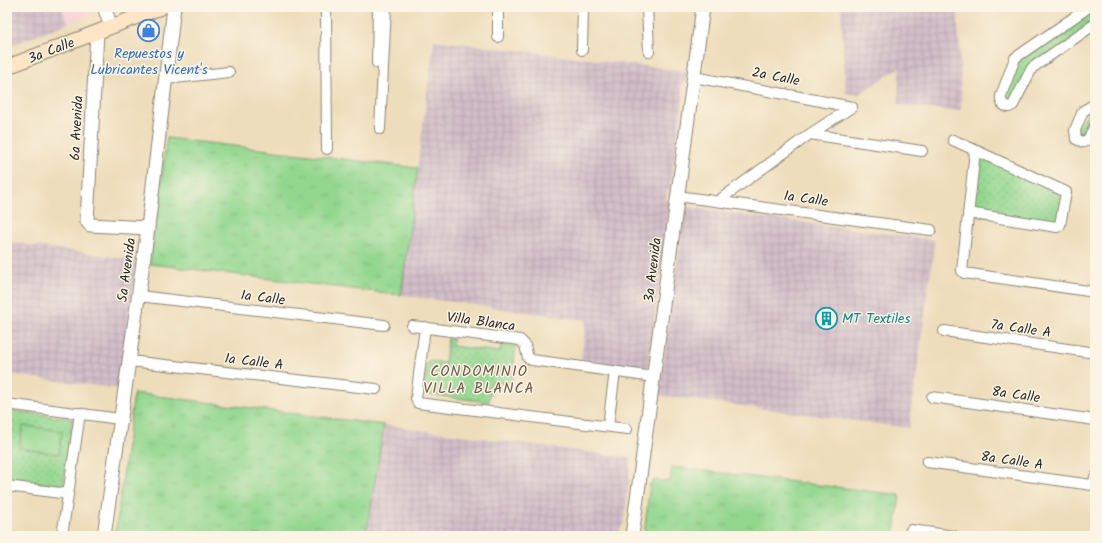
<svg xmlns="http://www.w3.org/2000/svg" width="1102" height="543" font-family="Kalam,sans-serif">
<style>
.built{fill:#f7cfd4}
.industrial{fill:url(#industrial-grid)}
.grass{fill:url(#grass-tufts);stroke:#5f815d}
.park{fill:url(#park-dots);stroke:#5f815d}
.garden{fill:#93d78f;stroke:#5f815d}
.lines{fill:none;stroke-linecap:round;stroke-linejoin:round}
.minor-casing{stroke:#8c8473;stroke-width:12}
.tertiary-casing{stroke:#8c8473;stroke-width:15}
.secondary-casing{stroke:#8c8473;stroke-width:16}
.minor{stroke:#fff;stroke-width:10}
.tertiary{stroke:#fff;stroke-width:13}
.secondary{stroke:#fee5c5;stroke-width:14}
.labels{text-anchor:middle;stroke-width:3;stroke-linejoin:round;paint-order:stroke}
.street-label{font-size:14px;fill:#2b2b2b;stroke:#fcf5e5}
.shop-label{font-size:14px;fill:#366cbe;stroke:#fcf5e5}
.culture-label{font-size:14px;fill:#0d838f;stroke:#fcf5e5;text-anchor:start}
.neighbourhood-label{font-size:15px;letter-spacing:1px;fill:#71594d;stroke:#fcf5e5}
</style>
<defs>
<pattern id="industrial-grid" width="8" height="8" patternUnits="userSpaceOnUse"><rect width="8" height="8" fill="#d2bdc8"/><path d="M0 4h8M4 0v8" fill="none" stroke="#b4a3ac"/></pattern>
<pattern id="grass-tufts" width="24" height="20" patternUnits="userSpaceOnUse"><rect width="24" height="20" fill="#93d78f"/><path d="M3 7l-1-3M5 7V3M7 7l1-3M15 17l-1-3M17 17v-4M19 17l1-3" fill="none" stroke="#7fb97c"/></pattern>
<pattern id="park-dots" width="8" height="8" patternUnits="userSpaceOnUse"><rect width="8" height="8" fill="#93d78f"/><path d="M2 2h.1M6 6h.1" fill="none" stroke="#7fb97c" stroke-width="1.8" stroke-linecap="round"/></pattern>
</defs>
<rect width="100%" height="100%" fill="#fcf5e5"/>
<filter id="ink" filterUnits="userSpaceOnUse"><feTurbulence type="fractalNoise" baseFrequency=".025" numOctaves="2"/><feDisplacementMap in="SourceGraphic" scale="8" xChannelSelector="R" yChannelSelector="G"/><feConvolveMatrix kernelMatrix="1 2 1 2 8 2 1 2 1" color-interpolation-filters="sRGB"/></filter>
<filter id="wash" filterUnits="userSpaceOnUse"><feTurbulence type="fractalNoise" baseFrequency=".012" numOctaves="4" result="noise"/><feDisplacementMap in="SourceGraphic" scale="16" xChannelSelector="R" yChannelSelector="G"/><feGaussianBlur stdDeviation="0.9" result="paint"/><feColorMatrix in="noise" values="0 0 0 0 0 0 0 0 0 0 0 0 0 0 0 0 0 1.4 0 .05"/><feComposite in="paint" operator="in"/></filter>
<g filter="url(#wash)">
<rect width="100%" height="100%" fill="#edb"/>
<path class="built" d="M61,7H98L100,11L68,23Z"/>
<path class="industrial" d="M7,7H61L68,23L7,47Z
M841,8L957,9L960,50L961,110L952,111L898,105L900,67L858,95L846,93Z
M434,40L684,71L687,75L686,80L681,84L683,98L670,187L667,191L666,201H670L648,369L581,360L586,320L401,295Z
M685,207L935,240L909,428L659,395Z
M7,242L136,260L119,389L7,374Z
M384,425L631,458L624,523L620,529L619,536H366Z"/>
<path class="grass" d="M167,138L418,168L401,295L150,264Z
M134,393L384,425L366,536H115Z
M672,467L900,495L894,536H644L650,484L655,480L670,481Z"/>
<path class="park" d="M1089,7H1095V24L1032,68L1013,105L1002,103L1015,58Z
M1095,104V126L1085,142L1075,130Z
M975,151L1063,190L1060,225L968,213Z
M448,338L453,339L452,346L500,352L501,345L516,346L511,384L491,382L489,402L423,394L428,361L445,363Z
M7,410L73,419L63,486L7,478Z"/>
<path class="garden" d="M23,426L62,431L59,454L19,448Z"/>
</g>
<g filter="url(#ink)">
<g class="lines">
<defs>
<path id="minor" d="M326,7L327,149
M498,7V37
M647,7L649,52
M1089,7L1015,58L1001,96C1000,102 1003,106 1009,107L1013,105L1032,68L1095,24
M582,50L583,7
M377,63L378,7
M694,77L852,107
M166,79L229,72
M1095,104L1083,111L1075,130L1076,139L1083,142L1088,140L1095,126
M380,129L386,7
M810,134L922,151
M953,140L1066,192L1060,225L1057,227L968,213
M975,151L962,271L964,273L1095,292
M677,196L931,230
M718,201L810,134L852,107
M139,296L384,325
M412,326L520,340L525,345L528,358L532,360L654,377
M425,327L416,398L418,403L627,429
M944,331L1095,353
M130,361L376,389
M932,397L1095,420
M7,404L120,419
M608,426L615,371
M927,462L1092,485L1094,482L1095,477
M7,486L68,494
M911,530L954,536
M62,536L80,413"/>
<path id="tertiary" d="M104,7L111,26
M97,32L87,221L90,225L148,228
M104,536L148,228L174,7
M632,536L703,7"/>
<path id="secondary" d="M7,67L162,7"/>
</defs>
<use href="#minor" class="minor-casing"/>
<use href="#tertiary" class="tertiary-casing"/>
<use href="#secondary" class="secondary-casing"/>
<use href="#minor" class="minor"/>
<use href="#tertiary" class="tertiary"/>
<use href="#secondary" class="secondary"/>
</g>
</g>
<defs>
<symbol id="shop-ring" viewBox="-11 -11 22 22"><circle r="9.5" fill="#fcf5e5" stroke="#3f7fe0" stroke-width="1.5"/><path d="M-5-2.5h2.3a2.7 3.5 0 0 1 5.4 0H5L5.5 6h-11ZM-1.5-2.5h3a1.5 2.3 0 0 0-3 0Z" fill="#3f7fe0"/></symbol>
<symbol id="building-ring" viewBox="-11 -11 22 22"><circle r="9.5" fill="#fcf5e5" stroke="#0f9aa8" stroke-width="1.5"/><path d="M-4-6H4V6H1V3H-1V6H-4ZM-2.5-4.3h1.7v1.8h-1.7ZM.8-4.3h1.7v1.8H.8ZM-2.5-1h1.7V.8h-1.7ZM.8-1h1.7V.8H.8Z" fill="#0f9aa8"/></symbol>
</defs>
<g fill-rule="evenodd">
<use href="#shop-ring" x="136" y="18" width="25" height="25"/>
<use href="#building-ring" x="814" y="306" width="25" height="25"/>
</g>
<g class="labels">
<g class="street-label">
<text transform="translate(51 50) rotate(-21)" y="5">3a Calle</text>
<text transform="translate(776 76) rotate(11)" y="5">2a Calle</text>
<text transform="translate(76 128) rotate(-87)" y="5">6a Avenida</text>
<text transform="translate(806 198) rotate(8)" y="5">1a Calle</text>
<text transform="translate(126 270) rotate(-82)" y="5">5a Avenida</text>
<text transform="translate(652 270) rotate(-83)" y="5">3a Avenida</text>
<text transform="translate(263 297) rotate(7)" y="5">1a Calle</text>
<text transform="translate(481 321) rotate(8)" y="5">Villa Blanca</text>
<text transform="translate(1021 328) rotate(8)" y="5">7a Calle A</text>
<text transform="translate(254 361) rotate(7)" y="5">1a Calle A</text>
<text transform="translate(1016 394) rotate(8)" y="5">8a Calle</text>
<text transform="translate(1012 460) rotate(8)" y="5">8a Calle A</text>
</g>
<g class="shop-label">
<text x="149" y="58">Repuestos y<tspan x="149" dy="16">Lubricantes Vicent's</tspan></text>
</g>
<g class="culture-label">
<text x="842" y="323">MT Textiles</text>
</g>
<g class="neighbourhood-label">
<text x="479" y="376">CONDOMINIO<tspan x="479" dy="17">VILLA BLANCA</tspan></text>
</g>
</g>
<rect width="1102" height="543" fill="none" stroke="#fcf5e5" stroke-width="24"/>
</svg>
